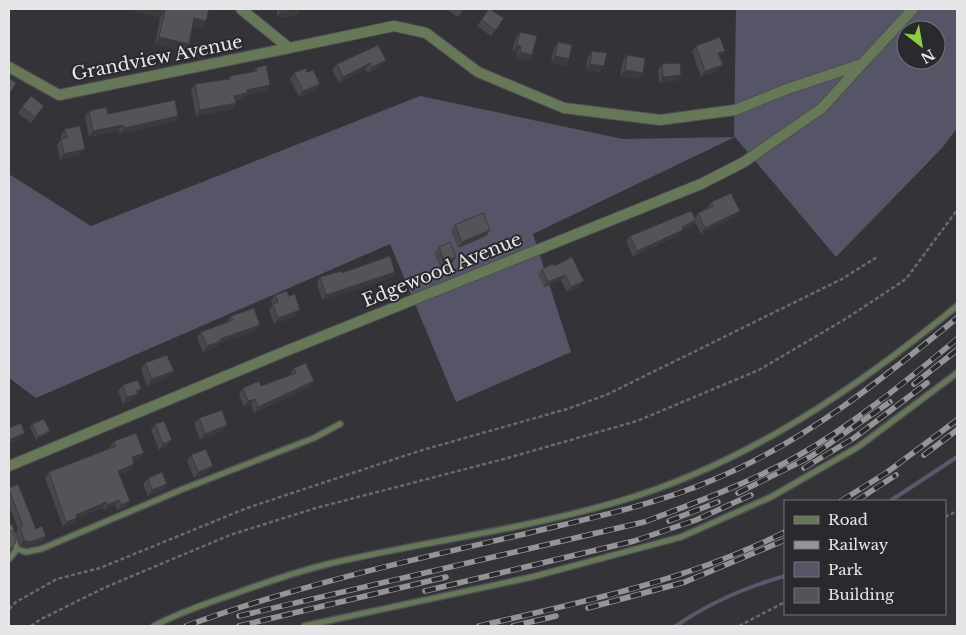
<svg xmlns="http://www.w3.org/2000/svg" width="966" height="635" font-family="'Libre Baskerville',serif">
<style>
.green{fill:#565467;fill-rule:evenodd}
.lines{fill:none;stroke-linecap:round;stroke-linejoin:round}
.stream{stroke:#5b586b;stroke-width:4}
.lane-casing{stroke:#504f53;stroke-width:8}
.street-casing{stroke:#504f53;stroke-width:12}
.path{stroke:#6a696d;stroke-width:2.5;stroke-dasharray:4 2.5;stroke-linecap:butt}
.lane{stroke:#677859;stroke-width:5}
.street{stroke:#677859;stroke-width:10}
.rail-casing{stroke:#959497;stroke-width:5.5}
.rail{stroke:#2a292d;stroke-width:4;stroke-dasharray:11;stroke-linecap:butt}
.wall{fill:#48484c}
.shaded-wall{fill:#3b3b3e}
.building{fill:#545458;stroke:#3b3b3e}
.labels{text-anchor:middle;stroke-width:4;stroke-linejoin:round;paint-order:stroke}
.street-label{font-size:18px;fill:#e6e5e8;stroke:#2a292d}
</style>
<rect width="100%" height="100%" fill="#343337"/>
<path class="green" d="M736,9H957V128L943,147L836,257L735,137L533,234L571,352L456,402L390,244L36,398L9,378V174L91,226L420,96L623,139L734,137ZM906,30H936V60H906Z"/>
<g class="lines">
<path class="stream" d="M890,501L957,457
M676,626C709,603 746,587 785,576"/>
<defs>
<path id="lane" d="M9,528L17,549L26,552L41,549L183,489L314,438L340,424
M9,559L17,549
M154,626C178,613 205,604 231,595C264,583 298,571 332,563C428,541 526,529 620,501C746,464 857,388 957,306
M304,626L532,577L681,537L771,497L858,447L957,373"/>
<path id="street" d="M241,9L289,48L394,26L426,33L478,72L564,108L660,120L735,110L787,89L862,64L913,9
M9,67L59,95L289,48
M9,466L281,353L701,184L744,162L822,108L862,64"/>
</defs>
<use href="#lane" class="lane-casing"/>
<use href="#street" class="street-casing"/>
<path class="path" d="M945,517L957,511
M9,609L16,602L57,579L100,568L247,508L419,451L567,409L606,395L842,279L877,257
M31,626L41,619L106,587L230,535L316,508L504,459L637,421L759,370L847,318L906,279L957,210
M739,626L785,602"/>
<use href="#lane" class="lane"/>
<use href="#street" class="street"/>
<defs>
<path id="rail" d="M914,384L957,350
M924,455L957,430
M804,468L854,438L927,383
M738,493L810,457L890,402
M841,501L886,473L957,420
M856,501L896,475
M669,521L718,502
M425,591L634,541L696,520L751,495
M588,608L685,582L785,540
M239,616L644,522C695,503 746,484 794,458C853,425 905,382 957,339
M186,626C295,586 407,561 520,535C586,519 653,506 715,479C806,441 881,380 957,318
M239,626L446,577
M479,626C583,602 689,580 785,532
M513,626L556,616"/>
</defs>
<use href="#rail" class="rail-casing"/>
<use href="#rail" class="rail"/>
</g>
<path class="wall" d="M134,9H209L202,28L193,26L185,50L155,44L160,17L133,11Z
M277,9H300L296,16L277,17Z
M446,9H464L458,17Z
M489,9L504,18L491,36L477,26Z
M520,32L532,55L527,61L516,58L517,53L512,51L516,38Z
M558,42L569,59L565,66L551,62L554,48Z
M378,45L382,66L368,73L366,69L339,83L332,70L337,64Z
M696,46L721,57H720L718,71L701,77L692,52Z
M592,51L600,72L586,70L588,57Z
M627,55L638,79L620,76L623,61Z
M662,64L681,75L676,81L659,83L658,70Z
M256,68L266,91L246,95L243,99L235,101L236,103L232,109L196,116L191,90L195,84L228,79L230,76L253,72Z
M294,73L315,90L299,97L290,79Z
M44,106L31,123L18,113L22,107Z
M89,111L108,114L178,116L174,122L119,134V131L89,137L85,117Z
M65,129L80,155L60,160L57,145L61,139V135Z
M711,202L736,216L701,234L695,222L692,226L682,230L679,235L633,257L626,241L630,236L695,218L698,213L708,208L707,207Z
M455,225L490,230L486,236L458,248L451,231Z
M439,247L456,257L452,263L440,267L434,253Z
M554,266L584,281L580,286L567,292L561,280L544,287L538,274L542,269Z
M395,272L391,278L322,300L317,283L320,277L342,273Z
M275,295L289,296L296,316L274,324L269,310L272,305L271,301Z
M231,316L256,331L219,343L217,347L203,352L197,338L201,332L227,322Z
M145,363L169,377L147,386L141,369Z
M294,368L310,387L254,413L251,405L244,407L239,394L243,388L261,386L290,375Z
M123,385L141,389L133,400L123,404L118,391Z
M199,418L227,425L223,431L200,440L194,424Z
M32,424L48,434L36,440L30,427Z
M155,424L168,446L159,450L151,430Z
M114,441L144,453L140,458L133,461L131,469L119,474L126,507L118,510L115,505L104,510L103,508L77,518L73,523L63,527L45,478L49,472L111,448L110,447Z
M191,455L208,472L194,478L187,461Z
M148,478L163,490L148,496L143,484Z
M9,490L36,529L43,542L26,547L20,546L16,533L18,529L9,506Z"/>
<path class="shaded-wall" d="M135,9H157L165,11L160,17L133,11Z
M300,10L296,16L277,17L281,11Z
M194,18L206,21L202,28L189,25Z
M159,37L189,44L185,50L155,44Z
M517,45L521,46L517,53L512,51Z
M725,51L721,57L714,59L718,53Z
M520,52L532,55L527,61L516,58Z
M555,56L569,59L565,66L551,62Z
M386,60L382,66L368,73L372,67Z
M370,63L366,69L339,83L343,77Z
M590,64L604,66L600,72L586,70Z
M723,65L718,71L701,77L705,71Z
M625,70L643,73L638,79L620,76Z
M681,75L676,81L659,83L663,77Z
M320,84L315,90L299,97L303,91Z
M270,85L266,91L246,95L243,99L230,102L234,96L247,90Z
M236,103L232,109L196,116L200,110Z
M178,116L174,122L119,134L124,128Z
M123,125L119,131L89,137L93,131Z
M85,149L80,155L60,160L64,154Z
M740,211L736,216L701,234L705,228Z
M696,220L692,226L682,230L679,235L633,257L637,251L682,227Z
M490,230L486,236L458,248L462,242Z
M456,257L452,263L440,267L444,261Z
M395,272L391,278L322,300L326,295Z
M565,275L561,280L544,287L548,282Z
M584,281L580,286L567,292L571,287Z
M300,310L296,316L274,324L278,318Z
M260,325L256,331L219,343L217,347L203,352L207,346L220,339Z
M174,371L169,377L147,386L152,379Z
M314,381L310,387L254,413L258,407Z
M141,389L133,400L123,404L127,397L136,391Z
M255,399L251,405L244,407L248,401Z
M227,425L223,431L200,440L205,434Z
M50,431L48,434L36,440L38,437Z
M25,433L20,439L9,444V440Z
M172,440L168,446L159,450L163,444Z
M144,453L140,458L128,463L132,457Z
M134,464L131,469L114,476L118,471Z
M213,466L208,472L194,478L198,472Z
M167,484L163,490L148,496L152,490Z
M119,500L115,505L104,510L107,505Z
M130,501L126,507L118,510L121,505Z
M106,502L103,508L77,518L73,523L63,527L66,522L76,515Z
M46,536L43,542L26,547L20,546L24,540Z"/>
<path class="building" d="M157,9H209L206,21L194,18L189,44L159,37L165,11Z
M281,9H300V10L281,11Z
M489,9L504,18L496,30L481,20Z
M520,32L537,36L532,55L520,52L521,46L517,45Z
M720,37L725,51L718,53L723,65L705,71L696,46Z
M558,42L572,45L569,59L555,56Z
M378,45L386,60L372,67L370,63L343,77L337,64Z
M592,51L607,53L604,66L590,64Z
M627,55L645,58L643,73L625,70Z
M680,63L681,75L663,77L662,64Z
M266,65L270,85L247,90V93L234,96L236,103L200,110L195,84L230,79V76L257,71L256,68Z
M306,68L307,72L313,70L320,84L303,91L294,73Z
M9,78L16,83L9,95Z
M31,96L44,106L35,117L22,107Z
M175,100L178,116L124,128L123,125L93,131L89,111L106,107L108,114Z
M80,126L85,149L64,154L61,139L67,138L65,129Z
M731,193L740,211L705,228L698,213L713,206L711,202Z
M691,211L696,220L682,227L683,230L637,251L630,236Z
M483,213L490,230L462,242L455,225Z
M450,242L456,257L444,261L439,247Z
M390,256L395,272L326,295L320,277L341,271L342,273Z
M572,257L584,281L571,287L565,275L548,282L542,269L553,264L554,266Z
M287,291L289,296L295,294L300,310L278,318L273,304L278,302L275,295Z
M254,308L260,325L220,339L221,341L207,346L201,332L233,320L231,316Z
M167,355L174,371L152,379L145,363Z
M306,363L314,381L258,407L255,399L248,401L243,388L259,381L261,386L296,373L294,368Z
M138,380L141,389L136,391L138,394L127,397L123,385Z
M222,410L227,425L205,434L199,418Z
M44,419L50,431L38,437L32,424Z
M164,421L172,440L163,444L155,424Z
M21,423L25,433L9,440V428Z
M136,433L144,453L132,457L134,464L118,471L130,501L121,505L119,500L107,505L106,502L76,515L77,518L66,522L49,472L116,446L114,441Z
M206,449L213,466L198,472L191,455Z
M162,472L167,484L152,490L148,478Z
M18,484L36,529L42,526L46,536L30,542L24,540L20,527L23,526L9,490V488Z
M12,530L16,542L9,551V532Z"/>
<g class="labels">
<g class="street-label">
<text transform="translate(157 58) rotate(-11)" y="6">Grandview Avenue</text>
<text transform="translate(442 270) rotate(-22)" y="6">Edgewood Avenue</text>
</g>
</g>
<rect width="966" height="635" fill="none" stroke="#e6e5e8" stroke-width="20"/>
<rect x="784" y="500" width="162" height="115" fill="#2a292d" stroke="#757478"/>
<rect x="794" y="516" width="25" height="8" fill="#677859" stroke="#757478"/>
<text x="828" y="525" font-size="15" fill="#e6e5e8">Road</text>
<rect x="794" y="541" width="25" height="8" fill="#959497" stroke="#757478"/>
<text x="828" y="550" font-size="15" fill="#e6e5e8">Railway</text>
<rect x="794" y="562" width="25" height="15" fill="#565467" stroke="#757478"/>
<text x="828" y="575" font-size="15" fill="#e6e5e8">Park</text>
<rect x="794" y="588" width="25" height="15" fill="#545458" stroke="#757478"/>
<text x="828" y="600" font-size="15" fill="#e6e5e8">Building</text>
<g transform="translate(921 45) rotate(149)"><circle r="24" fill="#2a292d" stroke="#757478"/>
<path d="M0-4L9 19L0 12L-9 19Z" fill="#8ecd42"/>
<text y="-8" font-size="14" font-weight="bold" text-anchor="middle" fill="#e6e5e8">N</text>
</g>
</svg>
